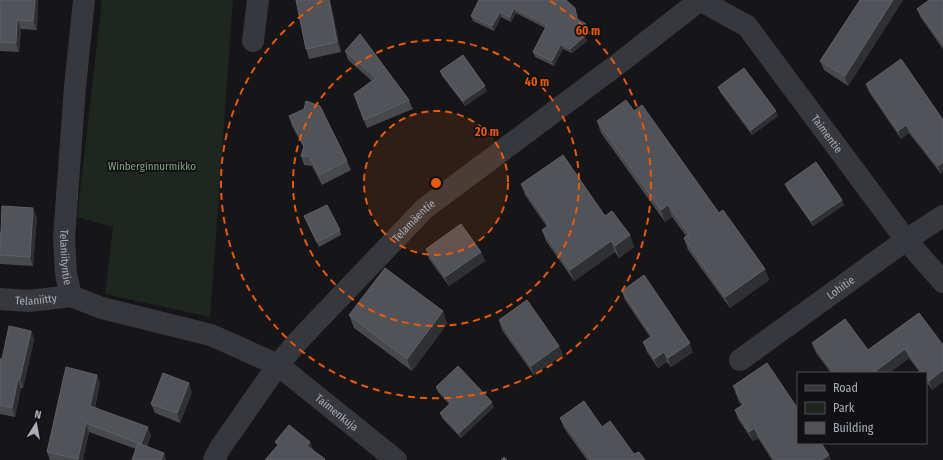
<svg xmlns="http://www.w3.org/2000/svg" width="943" height="460" font-family="'Fira Sans Condensed',sans-serif">
<style>
.green{fill:#1e261f}
.lines{fill:none;stroke-linecap:round;stroke-linejoin:round}
.minor{stroke:#37383d;stroke-width:22}
.wall{fill:#47494d}
.shaded-wall{fill:#2f3033}
.building{fill:#525359;stroke:#5f6168}
.ring{fill:none;stroke:#e8590c;stroke-width:2;stroke-dasharray:7 5}
.labels{text-anchor:middle;stroke-width:3.5;stroke-linejoin:round;paint-order:stroke}
.street-label{font-size:11px;fill:#a8adb8;stroke:#111113}
.park-label{font-size:11px;fill:#7fa381;stroke:#111113}
.centre{fill:#e8590c;stroke:#111113;stroke-width:2}
.ring-label{font-size:12px;text-anchor:middle;font-weight:bold;fill:#e8590c;stroke:#111113;stroke-width:3.5;stroke-linejoin:round;paint-order:stroke}
</style>
<rect width="100%" height="100%" fill="#161618"/>
<path class="green" d="M102,0H233L210,317L105,294L113,227L77,217Z"/>
<g class="lines">
<g class="minor">
<path id="s1" d="M84,0L75,87L64,238L66,274L71,296L102,308L211,335L278,365L396,460"/>
<path id="s2" d="M700,0L747,26L906,240L943,282"/>
<path d="M253,41L258,0"/>
<path id="s3" d="M0,299L29,301L71,296"/>
<path id="s4" d="M740,360L906,240L943,216"/>
<path id="s5" d="M214,460L220,448L278,365L298,341L424,209L622,61L700,0"/>
</g>
</g>
<path class="wall" d="M0,0L38,1L37,30L21,29L19,52L0,51Z
M296,0H330L341,52L309,59L306,49Z
M479,0L577,13L578,20L588,29L584,35L585,36L587,41L572,53L563,49L554,66L535,57L533,52L545,28L516,13L511,22L501,17L494,31L473,21L471,16Z
M859,0H903L848,86L824,70L820,61L860,1Z
M943,0V49L921,18L917,9Z
M345,51L409,100L413,109L367,128L357,103L372,81L348,60Z
M440,71L487,91L465,106L442,76Z
M866,84L943,120V172L941,174L909,133L901,139L869,92Z
M718,87L778,116L752,135L720,92Z
M634,111L765,269L769,280L730,308L688,250L684,238L686,236L672,217L665,222L601,133L597,121Z
M289,116L347,161L351,170L322,185L312,166L304,165L301,156L304,148L292,126Z
M521,184L605,216L630,235L634,247L619,258L615,252L574,281L546,241L542,230L547,227L525,195Z
M785,184L842,200L844,205L813,226L787,189Z
M304,216L340,230L341,235L319,247L306,221Z
M37,217L33,266L0,264V233Z
M426,249L481,252L485,261L449,286L429,259Z
M622,291L693,352L671,367L667,362L658,368L647,352L643,342L650,337L625,300Z
M443,311L447,324L412,371L354,328L349,315Z
M919,313L932,390L926,381V373H920L909,358L889,373H831L816,353L812,343L868,350Z
M499,320L559,346L563,355L534,375L502,330Z
M31,331L34,340L23,388H21L15,417L0,414V359H2Z
M100,383L95,407L151,435L147,447L164,453L166,460H132L136,449L89,432L83,460H50L47,452Z
M733,386L831,460H772L758,438L753,441L738,419L735,410L742,405L739,402Z
M436,387L494,407L461,438L442,418L440,413L449,404L438,392Z
M192,392L180,423L155,413L151,404Z
M560,418L602,427L634,454L645,460H587L564,428Z"/>
<path class="shaded-wall" d="M35,0H38V1L37,30L33,21Z
M329,0H330L341,52L337,42Z
M893,0H903L848,86L845,76Z
M514,8L516,13L511,22L510,17Z
M575,8L577,13L579,24L577,19Z
M500,12L501,17L494,31L492,26Z
M17,20L21,29L19,52L16,43Z
M586,24L588,29L582,38L580,33Z
M585,36L587,41L572,53L570,49Z
M561,44L563,49L554,66L552,61Z
M485,86L487,91L465,106L463,101Z
M776,111L778,116L752,135L751,130Z
M906,125L909,133L901,139L898,131Z
M943,162V172L941,174L938,166Z
M842,200L844,205L813,226L811,221Z
M668,205L672,217L665,222L661,210Z
M33,208L37,217L33,266L30,257Z
M630,235L634,247L619,258L615,246Z
M611,241L615,252L574,281L570,270Z
M481,252L485,261L449,286L445,277Z
M765,269L769,280L730,308L725,297Z
M443,311L447,324L412,371L407,359Z
M31,331L34,340L23,388L20,379Z
M690,343L693,352L671,367L668,358Z
M559,346L563,355L534,375L531,366Z
M905,349L909,358L889,373H873Z
M664,352L667,362L658,368L654,359Z
M943,370V382L932,390L929,381Z
M97,375L100,383L93,414L90,406Z
M18,379L21,388L15,417L12,408Z
M189,383L192,392L180,423L177,413Z
M492,402L494,407L461,438L459,433Z
M86,423L89,432L83,460H78Z
M148,427L151,435L145,452L141,444Z
M754,428L758,438L753,441L749,432Z
M310,442L314,451L307,446Z
M164,453L166,460H161Z
M829,455L831,460H821Z"/>
<path class="building" d="M0,0H35L33,21L17,20L16,43L0,42Z
M296,0H329L337,42L306,49Z
M479,0H566L575,8L577,19L586,24L580,33L585,36L570,49L561,44L552,61L533,52L547,25L514,8L510,17L500,12L492,26L471,16Z
M860,0H893L845,76L820,61Z
M929,0H943V44L917,9Z
M360,34L409,100L364,120L354,94L376,78L345,51Z
M463,55L485,86L463,101L440,71Z
M901,59L943,120V162L938,166L906,125L898,131L866,84Z
M744,68L776,111L751,130L718,87Z
M626,100L634,111L642,105L719,213L723,210L765,269L725,297L684,238L689,234L668,205L661,210L597,121Z
M306,101L320,106L347,161L319,175L309,156H301L304,146L289,116L304,109Z
M563,155L605,216L612,211L630,235L615,246L611,241L570,270L542,230L549,225L521,184Z
M816,162L842,200L811,221L785,184Z
M327,205L340,230L317,242L304,216Z
M2,206L33,208L30,257L0,255V233H1Z
M461,224L481,252L445,277L426,249Z
M385,268L443,311L407,359L349,315Z
M644,275L690,343L668,358L664,352L654,359L643,342L652,336L622,291Z
M527,300L559,346L531,366L499,320Z
M919,313L943,345V370L929,381L926,377V373H923L905,349L873,373H834L812,343L845,319L868,350Z
M9,326L31,331L20,379H18L12,408L0,405V359H2Z
M767,363L798,409V443H821L829,455L821,460H775L754,428L749,432L735,410L744,404L736,392L737,391L733,386Z
M458,366L492,402L459,433L440,413L451,403L436,387Z
M66,367L97,375L90,406L148,427L141,444L86,423L78,459L47,452Z
M163,373L189,383L177,413L151,404Z
M584,401L602,427L610,421L634,454L639,452L645,460H591L560,418Z
M289,425L310,442L307,446L325,459L324,460H265L278,445L275,442Z
M138,443L164,453L161,460H132Z
M504,457L507,460H501Z"/>
<circle cx="436" cy="183" r="72" fill="#e8590c" fill-opacity=".12"/>
<g class="ring">
<circle cx="436" cy="183" r="72"/>
<circle cx="436" cy="183" r="143"/>
<path d="M550 1A215 215 0 1 1 322 1"/>
</g>
<g class="labels">
<g class="street-label">
<text dy="4" stroke="none"><textPath href="#s2" startOffset="188">Taimentie</textPath></text>
<text dy="4" stroke="none"><textPath href="#s5" startOffset="313">Telamäentie</textPath></text>
<text dy="4" stroke="none"><textPath href="#s1" startOffset="258">Telaniityntie</textPath></text>
<text dy="4" stroke="none"><textPath href="#s4" startOffset="124">Lohitie</textPath></text>
<text dy="4" stroke="none"><textPath href="#s3" startOffset="36">Telaniitty</textPath></text>
<text dy="4" stroke="none"><textPath href="#s1" startOffset="592">Taimenkuja</textPath></text>
</g>
<g class="park-label">
<text x="152" y="170">Winberginnurmikko</text>
</g>
</g>
<circle cx="436" cy="183" r="6" class="centre"/>
<g class="ring-label">
<text x="588" y="35">60 m</text>
<text x="537" y="86">40 m</text>
<text x="487" y="136">20 m</text>
</g>
<rect x="797" y="372" width="130" height="72" fill="#111113" stroke="#4d4f55"/>
<rect x="805" y="385" width="20" height="6" fill="#37383d" stroke="#4d4f55"/>
<text x="833" y="392" font-size="12" fill="#a8adb8">Road</text>
<rect x="805" y="402" width="20" height="12" fill="#1e261f" stroke="#4d4f55"/>
<text x="833" y="412" font-size="12" fill="#a8adb8">Park</text>
<rect x="805" y="422" width="20" height="12" fill="#525359" stroke="#4d4f55"/>
<text x="833" y="432" font-size="12" fill="#a8adb8">Building</text>
<g transform="translate(36 424) rotate(11)" stroke="#111113" stroke-width="3" paint-order="stroke">
<path d="M0-3L7 15L0 10L-7 15Z" fill="#a8adb8"/>
<text y="-6" font-size="11" font-weight="bold" text-anchor="middle" fill="#a8adb8">N</text>
</g>
</svg>
